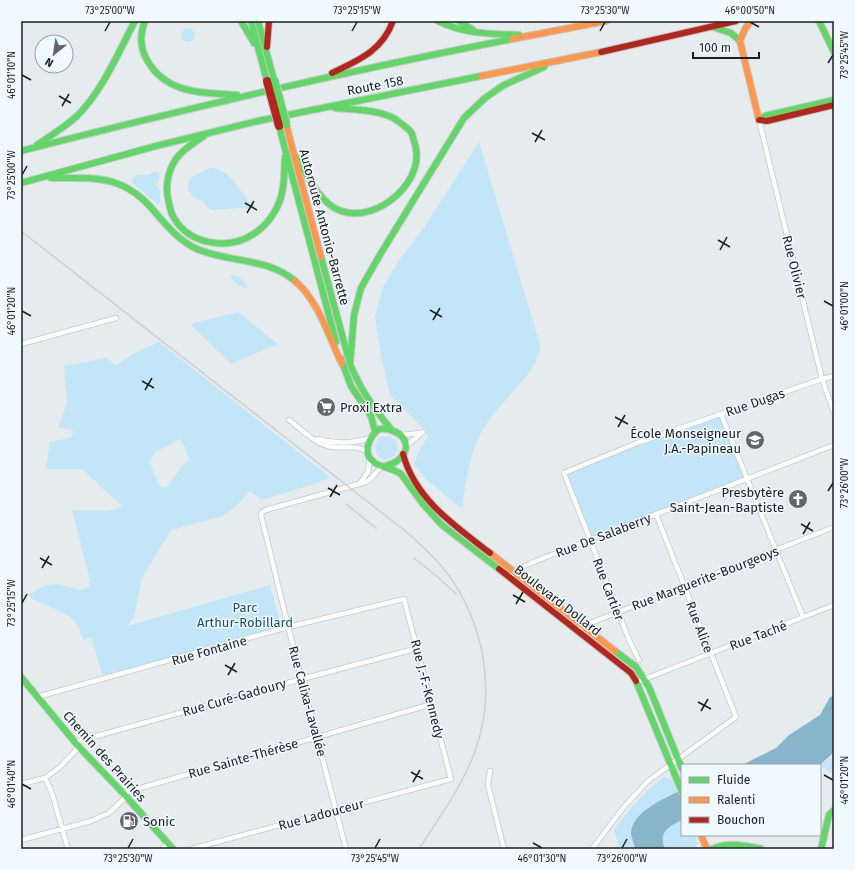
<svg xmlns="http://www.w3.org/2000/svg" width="855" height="870" font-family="'Fira Sans',sans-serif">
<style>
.green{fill:#c2e6f7;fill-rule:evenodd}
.water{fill:#87b5ca}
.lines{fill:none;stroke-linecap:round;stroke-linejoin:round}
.street-casing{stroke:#c4c8ca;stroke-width:6}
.fast-casing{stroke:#c4c8ca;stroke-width:8}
.slow-casing{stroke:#c4c8ca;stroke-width:8}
.jam-casing{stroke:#c4c8ca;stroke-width:8}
.street{stroke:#fbfcfc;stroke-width:4.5}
.fast{stroke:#63d668;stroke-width:6}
.slow{stroke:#ff974d;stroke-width:6}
.jam{stroke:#b3261e;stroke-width:6}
.rail{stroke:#ced0d1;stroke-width:1.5}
.fast-bridge-casing{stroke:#c4c8ca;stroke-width:10;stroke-linecap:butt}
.jam-bridge-casing{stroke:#c4c8ca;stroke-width:10;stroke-linecap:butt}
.fast-bridge{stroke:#63d668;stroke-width:8}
.jam-bridge{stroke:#b3261e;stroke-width:8}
.ticks{fill:none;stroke:#1c1f21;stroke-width:1.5}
.labels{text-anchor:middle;stroke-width:3;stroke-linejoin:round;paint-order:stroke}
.street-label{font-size:13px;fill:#1c1f21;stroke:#f0f9fe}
.poi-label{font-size:13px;fill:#1c1f21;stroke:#f0f9fe;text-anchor:start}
.park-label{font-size:13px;fill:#1b4f64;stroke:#f0f9fe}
.neatline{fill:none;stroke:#1c1f21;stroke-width:1.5}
.ticks-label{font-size:10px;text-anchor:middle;fill:#1c1f21}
</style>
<rect width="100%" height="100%" fill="#e6ebee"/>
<path class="green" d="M181 35a7 7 0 1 1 14 0a7 7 0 1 1-14 0Z
M479,142L541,348C538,355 535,364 531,370C515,392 492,411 480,435C469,456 465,486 462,509L426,479L414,464L419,451L428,436L421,426L390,395L381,355L375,316L383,287L400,259L423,229Z
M210,168C227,167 241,190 249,202L250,205L248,209L239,208L213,210L208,208L202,201L194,198L187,188L190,178Z
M155,171L160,174L157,185L160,192V202L158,205L132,182L133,178L137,175H149Z
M232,275C239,276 247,281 247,288C242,288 232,281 230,276Z
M238,312L278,344L231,364L190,324Z
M159,342L330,477L317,483L262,500L250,491L235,507L223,516L185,526L170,531L142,578L134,617L127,626L270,585L281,625L103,677L91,637L83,640L77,624L68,615L30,598L29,594L46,585L58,584L80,590L89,587L90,580L72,510L108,511L123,507L82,469H46L50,442L72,437L73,430L58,427L67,404L64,366L106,358L116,365L135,353ZM180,439L184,445L189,460L181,467L166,488L160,487L149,461L156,452Z
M721,414L747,479L590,540L564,473Z
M388,436L396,440L398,449L393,457L383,460L376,453L375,445L379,438Z
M834,756V775L820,765Z
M664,777C673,778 675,784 677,792L665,797L640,815L631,833L635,849H620L614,830C628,810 644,792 664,777Z
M682,820V835H695L699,844L696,845L697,849H665C658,832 668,827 682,820Z"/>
<path class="water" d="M834,696V752L820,765H742L776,748L789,735L820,715L830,697Z
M682,790V820C668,827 658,832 665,849H635C634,844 632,838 631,834C631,812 666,797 682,790Z"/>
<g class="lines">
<defs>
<path id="street" d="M759,120L822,379L834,413
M21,344L116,318
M721,414L803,617
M289,420C301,429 313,442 328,446C342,450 355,443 368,452
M402,435L421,433
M317,439C336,444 352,444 370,438
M405,447L423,432
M360,483L368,472L370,458
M509,577L517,569L541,559L834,445
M578,631L583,626L834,527
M639,660L630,642L564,473L637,443L822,379L834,376
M637,682L834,605
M37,697L288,627L404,599L451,779L191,849
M75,742L302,679L418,648
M490,771L488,785L504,849
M45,778L52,793L68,849
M21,784L45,778L60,767L79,747
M123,793L432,704
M21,840L91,821L109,813L126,797
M162,849L168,843
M346,849L290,634L261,515L262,512L266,510L366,482C374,478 376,470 383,467
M592,849L623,808L648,781L736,717L656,514"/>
<path id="fast" d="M145,21C140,34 140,48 147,60C166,94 202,93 237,95
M241,21L254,43
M251,21L267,81
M258,21L274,80
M438,21C464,34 491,34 519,35
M459,21L473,30
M819,21L834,52
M713,27L731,33L740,41
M759,120L765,116L834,100
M279,126L336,342
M204,136C194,143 183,149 176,159C167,172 165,189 169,203C170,208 171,214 174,218C190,245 229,251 255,233C267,225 277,211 281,197C285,184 284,170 285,157
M37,145C50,136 65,127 77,116C103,90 118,53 135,21
M21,151C184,109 347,71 512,39
M297,158C308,176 319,203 341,211C378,224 429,179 414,141C413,138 413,135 411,132C408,128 399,122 395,119C377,109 354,110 335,108
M51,178C95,178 123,174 154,211C166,225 179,241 197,249C229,263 267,257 295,281
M21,183L156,146L258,121L481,76
M321,257L350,364C360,389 374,409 391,429
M341,359L351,386L371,416L375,431
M350,364L354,315L361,288L381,253L464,118L485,98L504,85L544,67
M383,467C388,465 393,464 397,461C417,445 400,427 379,429C369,437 361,454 375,463C383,468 393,468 401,474L423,504L442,525L499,569
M615,651L636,667L649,687L682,769
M21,677L79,747L123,793L173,849
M636,681L682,792
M712,849C729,842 744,845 761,849
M821,849L829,815L834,810"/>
<path id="slow" d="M751,21L745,29L740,41L759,120
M512,39L606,21
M481,76L601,52
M286,124L321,257
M295,281C318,300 329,337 342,364
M490,553L615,651
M701,835L707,849"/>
<path id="jam" d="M267,47L269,21
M601,52L736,21
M332,73C359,60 382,51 393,21
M759,120L767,121L834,105
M403,454C415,499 455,526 490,553
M499,569L631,673L636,681"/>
</defs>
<use href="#street" class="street-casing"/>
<use href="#fast" class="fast-casing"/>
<use href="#slow" class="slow-casing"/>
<use href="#jam" class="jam-casing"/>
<use href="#street" class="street"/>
<use href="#fast" class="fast"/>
<use href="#slow" class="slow"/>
<use href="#jam" class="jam"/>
<path class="rail" d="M21,231L409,534C422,546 436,558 447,573C485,624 497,694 474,754C461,788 439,818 419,849
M346,504L376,528
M414,558L440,579L456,594"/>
<defs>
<path id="fast-bridge" d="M274,80L286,124"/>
<path id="jam-bridge" d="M267,81L279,126"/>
</defs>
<use href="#fast-bridge" class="fast-bridge-casing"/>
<use href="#jam-bridge" class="jam-bridge-casing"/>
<use href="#fast-bridge" class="fast-bridge"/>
<use href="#jam-bridge" class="jam-bridge"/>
</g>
<path class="ticks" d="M750,22L759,27M105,31L110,22M352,31L357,22M600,31L605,22M828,63L833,55M22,75L31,80M59,96L71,103M62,106L69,94M532,133L545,140M535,142L542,130M22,175L27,166M245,203L257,210M247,213L254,201M718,240L730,247M720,250L727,237M824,301L833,306M430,310L442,317M22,311L31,316M433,320L440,308M142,381L154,388M145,390L152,378M615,417L628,424M618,427L625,415M328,488L340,495M828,491L833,483M330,497L337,485M801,524L813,531M803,534L810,522M40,558L52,565M42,568L49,556M513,595L525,602M22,603L27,594M516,604L523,592M225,665L237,672M228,675L235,663M698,702L711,709M701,711L708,699M411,772L423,779M824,775L833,780M413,782L420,770M22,784L31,789M533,843L542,848M128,848L133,839M375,848L380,839M622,848L627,839"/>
<defs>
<symbol id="supermarket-disc" viewBox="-11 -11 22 22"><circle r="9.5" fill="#636669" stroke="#f0f9fe"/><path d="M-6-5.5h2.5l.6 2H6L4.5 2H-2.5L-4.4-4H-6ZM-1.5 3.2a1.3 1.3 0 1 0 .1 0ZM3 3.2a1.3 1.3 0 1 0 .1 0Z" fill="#fff"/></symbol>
<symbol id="school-disc" viewBox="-11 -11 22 22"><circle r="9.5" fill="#636669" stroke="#f0f9fe"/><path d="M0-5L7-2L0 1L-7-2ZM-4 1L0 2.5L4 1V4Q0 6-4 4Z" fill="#fff"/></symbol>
<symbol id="church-disc" viewBox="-11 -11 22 22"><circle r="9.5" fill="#636669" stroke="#f0f9fe"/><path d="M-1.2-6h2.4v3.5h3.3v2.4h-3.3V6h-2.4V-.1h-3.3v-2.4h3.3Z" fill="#fff"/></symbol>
<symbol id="fuel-disc" viewBox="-11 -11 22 22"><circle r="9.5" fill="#636669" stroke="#f0f9fe"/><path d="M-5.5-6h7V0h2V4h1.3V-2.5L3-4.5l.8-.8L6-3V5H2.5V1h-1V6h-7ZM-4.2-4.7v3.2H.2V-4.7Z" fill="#fff"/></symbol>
</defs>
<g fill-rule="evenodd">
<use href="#supermarket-disc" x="315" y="396" width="22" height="22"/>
<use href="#school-disc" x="744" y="429" width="22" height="22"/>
<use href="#church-disc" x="787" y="488" width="22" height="22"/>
<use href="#fuel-disc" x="118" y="810" width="22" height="22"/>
</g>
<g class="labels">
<g class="street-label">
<text transform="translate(375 85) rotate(-11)" y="5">Route 158</text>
<text transform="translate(325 227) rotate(75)" y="5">Autoroute Antonio-Barrette</text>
<text transform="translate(795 267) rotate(76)" y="5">Rue Olivier</text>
<text transform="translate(755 402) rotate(-19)" y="5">Rue Dugas</text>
<text transform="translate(603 535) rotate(-21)" y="5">Rue De Salaberry</text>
<text transform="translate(705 578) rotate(-21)" y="5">Rue Marguerite-Bourgeoys</text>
<text transform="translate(609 589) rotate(69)" y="5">Rue Cartier</text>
<text transform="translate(558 600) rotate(38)" y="5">Boulevard Dollard</text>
<text transform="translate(700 627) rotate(69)" y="5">Rue Alice</text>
<text transform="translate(758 635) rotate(-21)" y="5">Rue Taché</text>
<text transform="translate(209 650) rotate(-16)" y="5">Rue Fontaine</text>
<text transform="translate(428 689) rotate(76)" y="5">Rue J.-F.-Kennedy</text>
<text transform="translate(234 697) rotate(-16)" y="5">Rue Curé-Gadoury</text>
<text transform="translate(308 701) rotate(75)" y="5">Rue Calixa-Lavallée</text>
<text transform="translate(105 756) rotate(48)" y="5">Chemin des Prairies</text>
<text transform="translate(243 758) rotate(-16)" y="5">Rue Sainte-Thérèse</text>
<text transform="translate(321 814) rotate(-15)" y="5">Rue Ladouceur</text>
</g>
<g class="poi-label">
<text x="340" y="412">Proxi Extra</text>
<text x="741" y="438" text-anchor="end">École Monseigneur<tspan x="741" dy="15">J.A.-Papineau</tspan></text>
<text x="784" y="497" text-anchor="end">Presbytère<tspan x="784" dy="15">Saint-Jean-Baptiste</tspan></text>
<text x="143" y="826">Sonic</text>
</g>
<g class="park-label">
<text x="245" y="612">Parc<tspan x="245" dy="15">Arthur-Robillard</tspan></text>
</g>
</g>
<rect width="855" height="870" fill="none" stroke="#f0f9fe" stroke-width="44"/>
<rect x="681" y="764" width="140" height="72" fill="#f0f9fe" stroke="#9ba2a6"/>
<rect x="689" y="777" width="20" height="6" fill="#63d668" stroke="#9ba2a6"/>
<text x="717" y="784" font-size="12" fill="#1c1f21">Fluide</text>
<rect x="689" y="797" width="20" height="6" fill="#ff974d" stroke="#9ba2a6"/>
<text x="717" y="804" font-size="12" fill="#1c1f21">Ralenti</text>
<rect x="689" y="817" width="20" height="6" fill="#b3261e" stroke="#9ba2a6"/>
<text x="717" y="824" font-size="12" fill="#1c1f21">Bouchon</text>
<g transform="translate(54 54) rotate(210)"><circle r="19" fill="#f0f9fe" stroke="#9ba2a6"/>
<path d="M0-3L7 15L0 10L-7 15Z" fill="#636669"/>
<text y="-6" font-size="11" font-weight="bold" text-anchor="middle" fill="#1c1f21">N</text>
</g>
<path d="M693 52v6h66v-6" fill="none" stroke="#1c1f21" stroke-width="2"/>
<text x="699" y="52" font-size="12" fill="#1c1f21" stroke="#f0f9fe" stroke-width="3" paint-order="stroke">100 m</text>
<rect x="22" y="22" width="811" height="826" class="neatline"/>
<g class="ticks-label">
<text x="110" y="14">73°25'00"W</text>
<text x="357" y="14">73°25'15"W</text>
<text x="605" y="14">73°25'30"W</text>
<text x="750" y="14">46°00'50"N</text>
<text transform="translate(844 55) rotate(-90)" y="4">73°25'45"W</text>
<text transform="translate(11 75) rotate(-90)" y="4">46°01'10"N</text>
<text transform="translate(11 175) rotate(-90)" y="4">73°25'00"W</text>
<text transform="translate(844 306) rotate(-90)" y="4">46°01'00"N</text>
<text transform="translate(11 311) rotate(-90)" y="4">46°01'20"N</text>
<text transform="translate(844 483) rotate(-90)" y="4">73°26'00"W</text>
<text transform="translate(11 603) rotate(-90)" y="4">73°25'15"W</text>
<text transform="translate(844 780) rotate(-90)" y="4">46°01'20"N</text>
<text transform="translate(11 784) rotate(-90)" y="4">46°01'40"N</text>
<text x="128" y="862">73°25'30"W</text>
<text x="375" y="862">73°25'45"W</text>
<text x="542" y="862">46°01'30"N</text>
<text x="622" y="862">73°26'00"W</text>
</g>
</svg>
